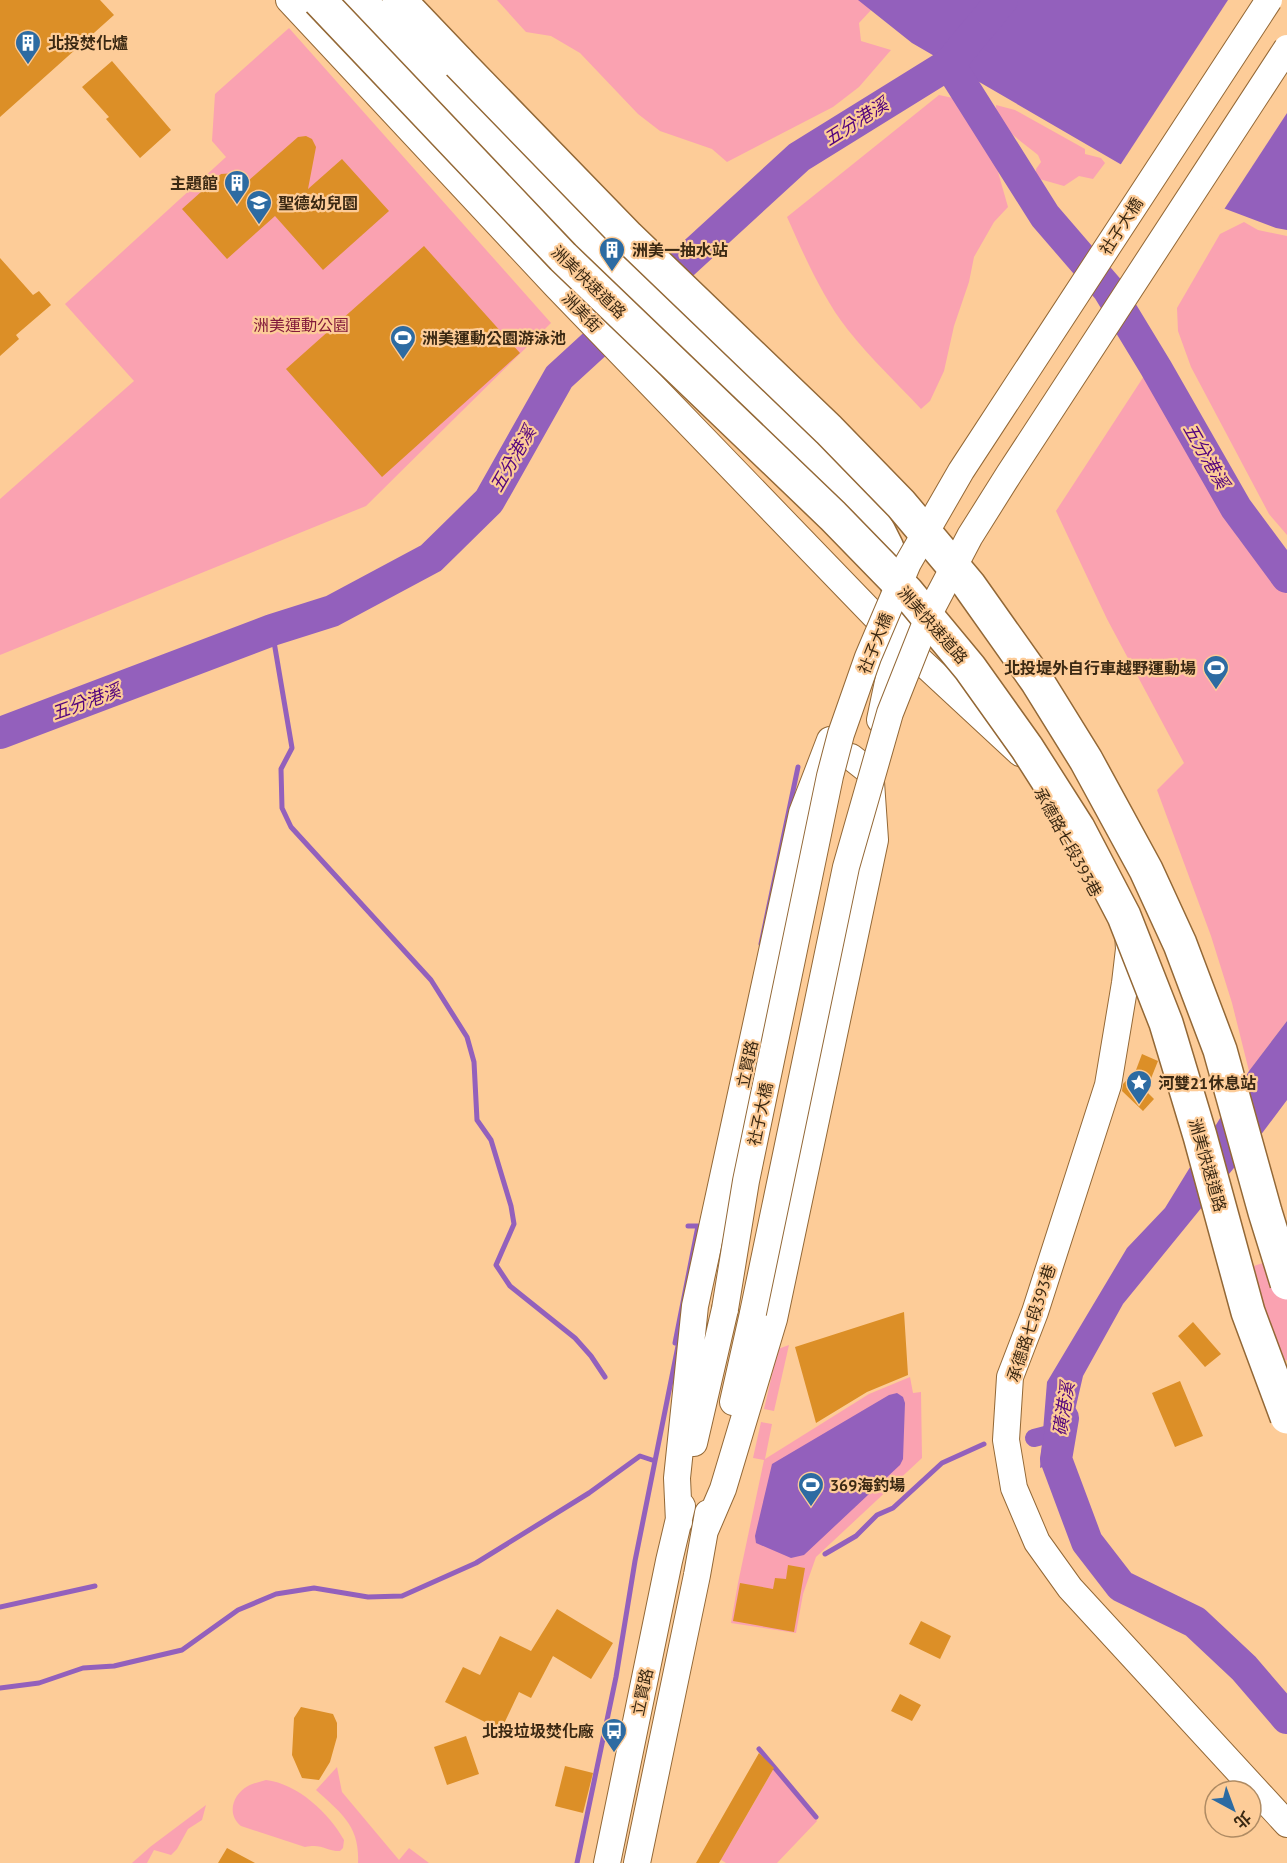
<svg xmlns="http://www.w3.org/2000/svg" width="1287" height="1863" font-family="'PT Sans','Noto Sans TC',sans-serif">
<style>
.green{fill:#faa2b1}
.water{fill:#9360bc}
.pier{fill:#fdcc98}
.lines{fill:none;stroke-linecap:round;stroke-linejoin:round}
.stream{stroke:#9360bc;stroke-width:5}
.canal{stroke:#9360bc;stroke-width:18}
.river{stroke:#9360bc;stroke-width:32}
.building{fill:#dc8f27}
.minor-casing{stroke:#936836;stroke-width:28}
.highway-casing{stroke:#936836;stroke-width:36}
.minor{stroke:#fff;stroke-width:26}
.highway{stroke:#fff;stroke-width:33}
.minor-bridge-casing{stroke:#936836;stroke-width:28;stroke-linecap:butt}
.highway-bridge-casing{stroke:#936836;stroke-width:36;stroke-linecap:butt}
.minor-bridge{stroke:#fff;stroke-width:26}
.highway-bridge{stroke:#fff;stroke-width:33}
.labels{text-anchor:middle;stroke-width:4.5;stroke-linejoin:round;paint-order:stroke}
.poi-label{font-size:16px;font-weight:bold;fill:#3b2913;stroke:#fdcc98;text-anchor:start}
.street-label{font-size:16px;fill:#3b2913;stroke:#fdcc98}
.park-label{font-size:16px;fill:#831b3b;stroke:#fdcc98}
.water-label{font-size:18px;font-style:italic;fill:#53047d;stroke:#fdcc98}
</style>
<rect width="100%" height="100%" fill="#fdcc98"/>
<path class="green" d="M497,0H868L872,9L859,23L861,41L891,50L859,87L833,107L727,162L712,149L660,131L638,114L580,53L551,36L526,32Z
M289,28L551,323L366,506L0,655V499L134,381L65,304L226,157L212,141L215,94Z
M939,95L953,98L996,165L1008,207L994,222L974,257L969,282L954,326L944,371L930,401L921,409C897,383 870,358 848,330C822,297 804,255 787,217Z
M996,105L1015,110L1085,149V154L1101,158L1105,163L1093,179L1079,176L1064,186L1036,178V169L1041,162L1038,155C1023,142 995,126 996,105Z
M1244,222L1258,230L1287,236V535L1269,514L1191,367L1178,331L1177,308L1220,234Z
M1146,373L1238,538L1287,594V1021L1249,1071L1232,1003L1211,936L1157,790L1184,763L1107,619L1056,511Z
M1284,1256L1287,1266V1360L1255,1370L1226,1275Z
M789,1345L774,1411L764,1409L778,1349Z
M910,1377L913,1393L921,1392L922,1458L816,1557L803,1594L796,1633L731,1623L738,1583L764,1460L753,1458L761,1422L772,1424L765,1459L869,1394Z
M337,1767L342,1792L399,1860L409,1848L429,1863H358C360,1826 341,1813 316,1790Z
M774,1768L817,1821L777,1863H726L705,1849L712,1834L730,1844Z
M266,1780C298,1784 329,1813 344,1840L343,1848L340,1851C325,1851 322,1843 305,1847L241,1826C226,1814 233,1794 248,1786C253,1783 260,1782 266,1780Z
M206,1805L202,1820L188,1829L177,1849L171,1855L154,1850L147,1863H132L150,1847Z"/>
<path class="water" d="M858,0H1287V230L1276,228L1146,179L912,43Z
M1287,1021V1100L1260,1136L1123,1304L1083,1376L1064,1458L1040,1468L1047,1382L1127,1248L1165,1208L1249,1071Z
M897,1393L903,1397L905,1403L903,1459L900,1465L804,1555L791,1558L756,1543L755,1536L772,1464L889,1395Z"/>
<path class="pier" d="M1228,0H1287V113L1223,211L1145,182L1119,167Z"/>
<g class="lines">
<path class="stream" d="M272,630L292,748L281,769L282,808L291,827L431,980L467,1037L474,1062L477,1120L491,1140L511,1206L514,1224L496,1265L510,1286L575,1338L591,1356L605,1377
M761,944L798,767
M675,1343L698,1226H688
M825,1554L856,1536L877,1515L893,1508L942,1463L984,1444
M0,1607L95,1586
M0,1688L39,1683L83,1668L114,1666L182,1650L238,1610L276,1594L314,1588L368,1597L402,1596L476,1563L589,1493L640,1456L655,1461
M759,1749L816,1817
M577,1863L616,1677L635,1561L679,1341"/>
<path class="canal" d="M1034,1438L1061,1431"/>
<path class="river" d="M949,64L1045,216L1108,289L1156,368L1236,508L1287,577
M0,733L272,630L332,611L431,558L489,501L559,377L799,157L949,64L1002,0
M1063,1418L1056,1459L1087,1542L1121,1586L1195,1622L1244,1668L1287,1718"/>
</g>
<path class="building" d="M0,0H100L114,15L0,117Z
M112,61L171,130L140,158L106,119L109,117L82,87Z
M306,136L312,139L316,147L308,189L342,159L389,211L323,270L275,216L227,259L182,209L221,174L236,173L248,181L298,137Z
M424,246L520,353L382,477L286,369Z
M0,258L33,295L39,291L51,305L16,335L19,339L0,356Z
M1142,1054L1158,1061L1146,1091L1154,1099L1143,1111L1122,1091L1123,1084L1136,1070Z
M904,1312L908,1375L867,1392L816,1423L795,1347Z
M1193,1322L1221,1354L1205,1367L1178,1336Z
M1180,1381L1203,1436L1175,1447L1152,1393Z
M788,1565L805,1568L794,1632L733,1621L740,1583L773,1589L775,1578L786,1579Z
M557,1609L613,1643L591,1679L553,1656L531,1698L519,1692L501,1730L445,1702L463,1667L480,1675L500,1636L531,1651Z
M921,1621L951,1636L940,1659L909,1644Z
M900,1694L921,1705L912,1721L891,1711Z
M301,1707L333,1714L337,1723V1737L330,1762L319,1780L302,1778L292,1755L294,1718Z
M466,1736L479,1774L447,1785L434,1747Z
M759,1753L774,1768L719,1863H696Z
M565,1766L593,1773L583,1813L555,1806Z
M227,1848L255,1863H218Z"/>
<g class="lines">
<defs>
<path id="minor" d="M289,0L556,286L897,639L1020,753
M880,720L897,639
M825,754L851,757L870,772
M1128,933L1129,949L1125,983L1108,1085L1035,1312L1010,1377L1006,1440L1014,1488L1037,1542L1070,1588L1287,1824
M733,1402L753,1313
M694,1443L725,1309
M679,1522L677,1478L695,1306L802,813L830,740
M705,1531L723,1489L774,1319L875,840L871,782
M607,1863L669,1561L682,1506
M637,1863L697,1575L708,1513"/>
<path id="highway" d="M359,0L538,190L870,517C896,557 905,592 897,639
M399,0L459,63"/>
</defs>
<use href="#minor" class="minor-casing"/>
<use href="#highway" class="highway-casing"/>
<use href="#minor" class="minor"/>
<use href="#highway" class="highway"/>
<defs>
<path id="minor-bridge" d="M725,1309L746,1181L830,776L841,734L868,657L908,563L961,471L1269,0
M753,1313L846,867L890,713L930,612L970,536L1009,474L1287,48"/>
<path id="highway-bridge" d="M319,0L563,257L833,516L907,592L970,668L1027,748L1078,828L1124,916L1166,1023L1200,1136L1248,1312L1287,1417
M459,63L628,237L829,430L901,504L969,585L1037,681L1086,760L1146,870L1180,944L1220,1050L1265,1212L1287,1283"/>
</defs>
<use href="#minor-bridge" class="minor-bridge-casing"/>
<use href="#highway-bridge" class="highway-bridge-casing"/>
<use href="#minor-bridge" class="minor-bridge"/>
<use href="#highway-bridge" class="highway-bridge"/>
</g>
<defs>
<symbol id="building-pin" viewBox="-11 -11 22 30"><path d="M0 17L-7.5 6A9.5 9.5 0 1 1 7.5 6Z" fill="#2d6ba2" stroke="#fdcc98"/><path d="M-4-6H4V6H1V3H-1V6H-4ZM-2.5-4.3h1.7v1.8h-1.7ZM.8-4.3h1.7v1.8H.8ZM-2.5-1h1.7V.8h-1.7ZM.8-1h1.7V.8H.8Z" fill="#fff"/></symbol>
<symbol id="school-pin" viewBox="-11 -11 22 30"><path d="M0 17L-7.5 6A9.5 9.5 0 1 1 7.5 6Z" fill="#2d6ba2" stroke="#fdcc98"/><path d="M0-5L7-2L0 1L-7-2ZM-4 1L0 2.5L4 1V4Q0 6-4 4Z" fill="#fff"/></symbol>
<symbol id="stadium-pin" viewBox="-11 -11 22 30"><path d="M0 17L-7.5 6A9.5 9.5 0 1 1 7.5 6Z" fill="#2d6ba2" stroke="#fdcc98"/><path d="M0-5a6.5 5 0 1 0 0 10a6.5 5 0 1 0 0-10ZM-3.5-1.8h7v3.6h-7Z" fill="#fff"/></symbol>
<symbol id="sight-pin" viewBox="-11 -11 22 30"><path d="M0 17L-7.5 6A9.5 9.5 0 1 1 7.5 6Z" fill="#2d6ba2" stroke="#fdcc98"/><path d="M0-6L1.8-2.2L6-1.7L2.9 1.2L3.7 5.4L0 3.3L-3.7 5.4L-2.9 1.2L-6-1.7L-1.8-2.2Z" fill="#fff"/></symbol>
<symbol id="bus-pin" viewBox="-11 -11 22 30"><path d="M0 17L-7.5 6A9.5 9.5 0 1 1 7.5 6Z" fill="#2d6ba2" stroke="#fdcc98"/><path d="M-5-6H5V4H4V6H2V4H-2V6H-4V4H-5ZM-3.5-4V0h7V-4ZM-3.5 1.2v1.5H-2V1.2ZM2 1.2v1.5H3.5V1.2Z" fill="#fff"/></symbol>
</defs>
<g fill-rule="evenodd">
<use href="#building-pin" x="13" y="28" width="30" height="40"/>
<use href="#building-pin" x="222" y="168" width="30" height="40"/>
<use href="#school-pin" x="244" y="188" width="30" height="40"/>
<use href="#building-pin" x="597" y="235" width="30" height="40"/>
<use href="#stadium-pin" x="388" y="323" width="30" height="40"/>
<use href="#stadium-pin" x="1201" y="653" width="30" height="40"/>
<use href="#sight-pin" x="1124" y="1068" width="30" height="40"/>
<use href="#stadium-pin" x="796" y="1470" width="30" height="40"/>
<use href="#bus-pin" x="599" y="1716" width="30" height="40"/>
</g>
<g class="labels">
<g class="poi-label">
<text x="48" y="49">北投焚化爐</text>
<text x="218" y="189" text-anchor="end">主題館</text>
<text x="278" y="209">聖德幼兒園</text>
<text x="632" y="256">洲美一抽水站</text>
<text x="422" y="344">洲美運動公園游泳池</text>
<text x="1196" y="674" text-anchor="end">北投堤外自行車越野運動場</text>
<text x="1158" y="1089">河雙21休息站</text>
<text x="830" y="1491">369海釣場</text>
<text x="594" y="1737" text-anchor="end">北投垃圾焚化廠</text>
</g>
<g class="street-label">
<text transform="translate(1121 226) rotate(-57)" y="6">社子大橋</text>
<text transform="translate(589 282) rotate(44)" y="6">洲美快速道路</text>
<text transform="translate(582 312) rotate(46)" y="6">洲美街</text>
<text transform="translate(933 625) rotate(49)" y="6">洲美快速道路</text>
<text transform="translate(875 643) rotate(-68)" y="6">社子大橋</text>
<text transform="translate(1068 842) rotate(61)" y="6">承德路七段393巷</text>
<text transform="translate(747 1064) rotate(-78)" y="6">立賢路</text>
<text transform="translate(760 1114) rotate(-78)" y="6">社子大橋</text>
<text transform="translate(1208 1165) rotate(74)" y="6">洲美快速道路</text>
<text transform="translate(1031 1323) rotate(-72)" y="6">承德路七段393巷</text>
<text transform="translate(642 1692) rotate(-78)" y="6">立賢路</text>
</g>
<g class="park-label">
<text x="301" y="331">洲美運動公園</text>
</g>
<g class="water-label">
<text transform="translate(856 122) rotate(-32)" y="6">五分港溪</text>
<text transform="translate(1206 456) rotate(60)" y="6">五分港溪</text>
<text transform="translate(513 459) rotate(-60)" y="6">五分港溪</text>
<text transform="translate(86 702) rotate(-20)" y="6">五分港溪</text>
<text transform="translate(1064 1409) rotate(-81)" y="6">磺港溪</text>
</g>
</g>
<g transform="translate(1233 1809) rotate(139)"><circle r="28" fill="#fdcc98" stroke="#af8b63" stroke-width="1.5"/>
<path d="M0-4.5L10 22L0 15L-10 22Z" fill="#2d6ba2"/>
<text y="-9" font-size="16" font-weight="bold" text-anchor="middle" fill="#3b2913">北</text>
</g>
</svg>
